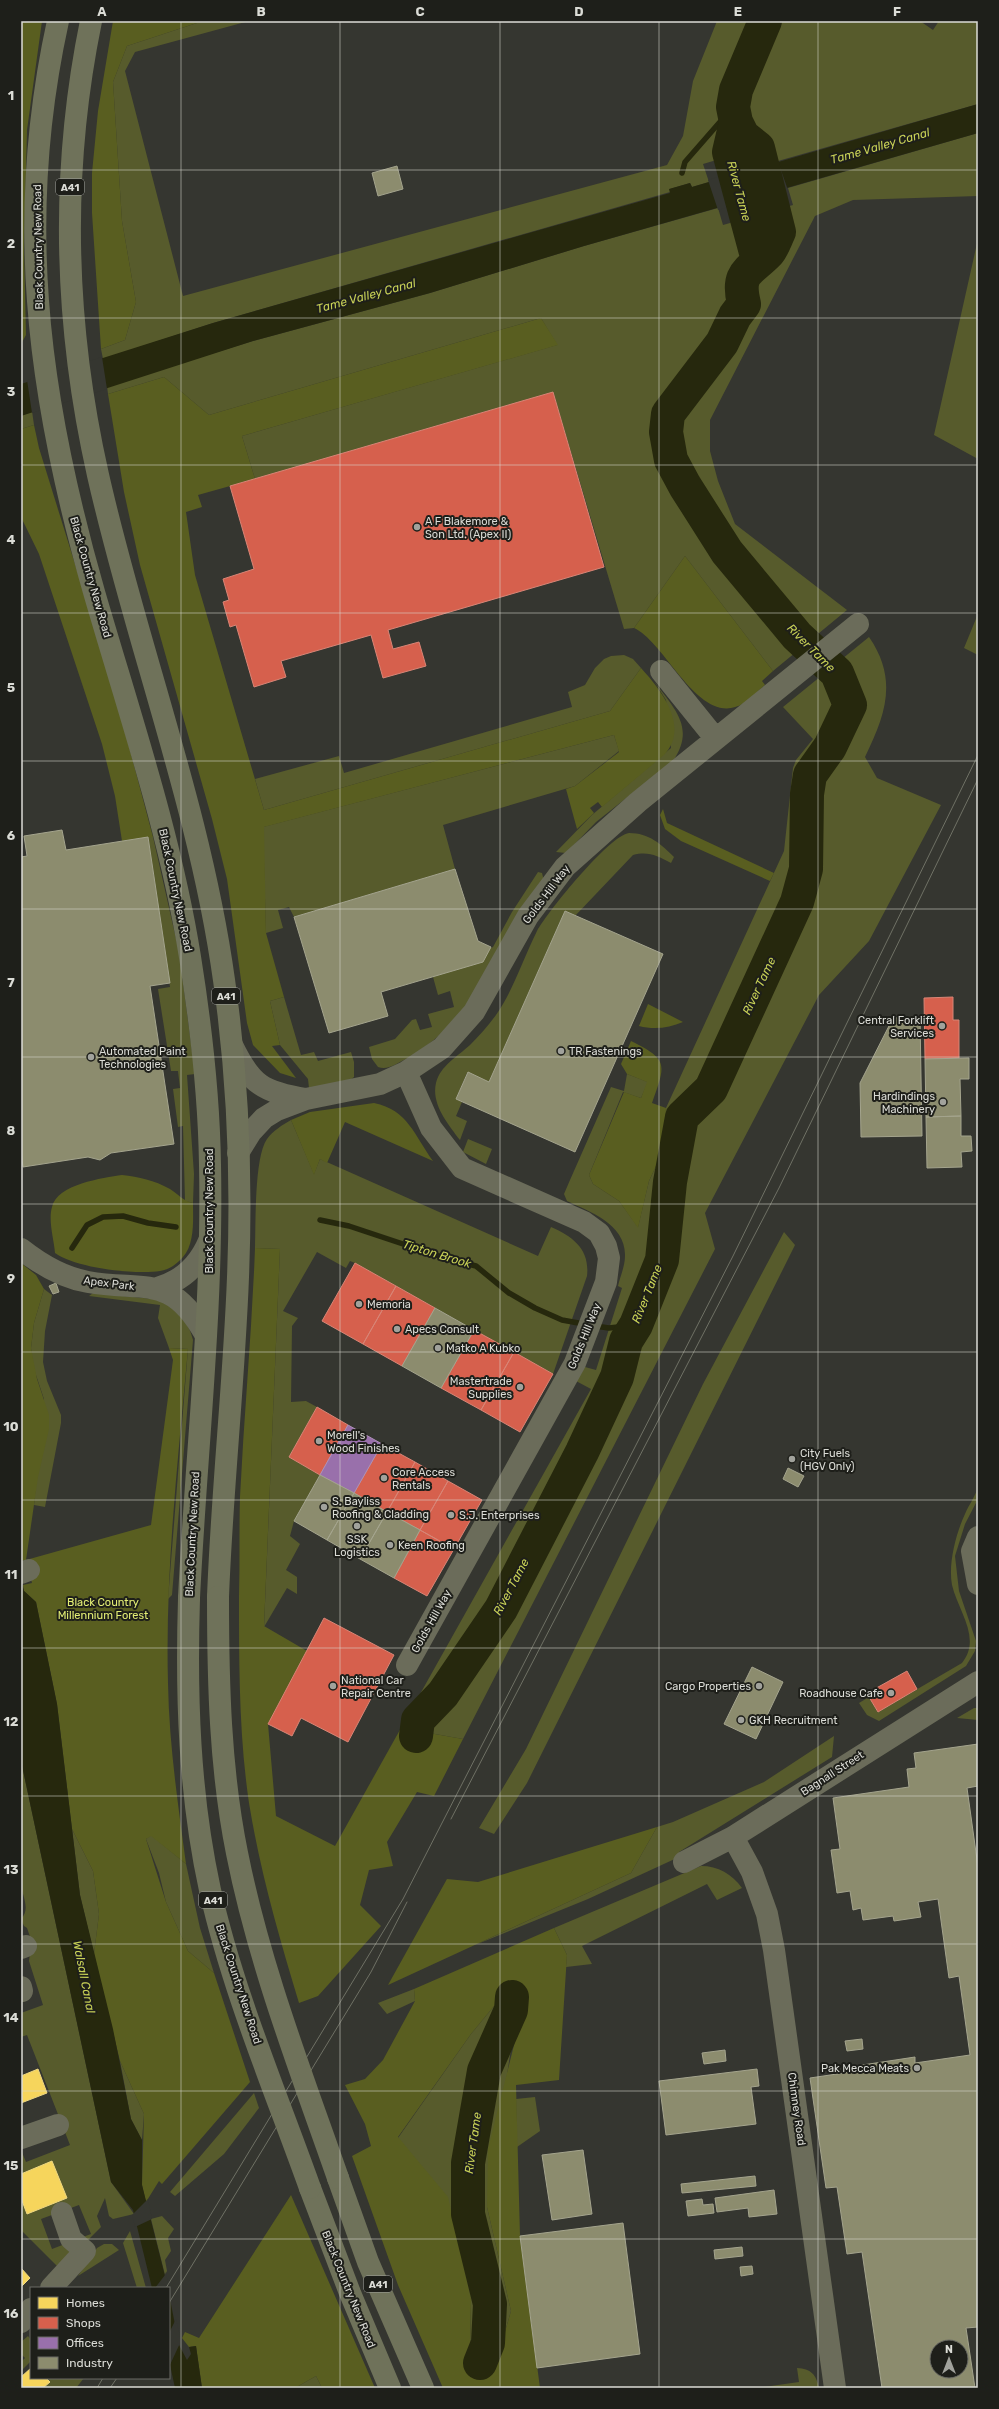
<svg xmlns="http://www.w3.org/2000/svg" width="999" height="2409" font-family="Rubik,sans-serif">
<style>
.green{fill:#575b2c}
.forest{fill:#595e20;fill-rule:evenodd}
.water{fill:#26280d}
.pier{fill:#353630}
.homes{fill:#f6d55c;stroke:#eed781}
.shops{fill:#d6604d;stroke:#d88576}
.offices{fill:#9970ab;stroke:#ad90b8}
.industry{fill:#8c8c6e;stroke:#a4a48d;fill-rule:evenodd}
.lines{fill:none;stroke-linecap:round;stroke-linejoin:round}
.stream{stroke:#26280d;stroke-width:5.5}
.river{stroke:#26280d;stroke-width:34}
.minor{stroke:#6b6c5a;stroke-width:22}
.highway{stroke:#6f725a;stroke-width:22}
.tram{stroke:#6f7165;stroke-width:1}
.highway-bridge{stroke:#6f725a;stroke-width:22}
.grid{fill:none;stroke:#dbdcd6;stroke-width:1;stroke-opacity:0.55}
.poi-dot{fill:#a1a29c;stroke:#1e1f1a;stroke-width:1.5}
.labels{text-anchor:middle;stroke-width:4;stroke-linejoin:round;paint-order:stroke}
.shield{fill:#1e1f1a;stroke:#a2a39e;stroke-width:1}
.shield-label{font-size:10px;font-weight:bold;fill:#dbdcd6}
.street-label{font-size:11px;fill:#dbdcd6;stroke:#1e1f1a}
.poi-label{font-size:11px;fill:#dbdcd6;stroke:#1e1f1a;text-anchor:start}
.park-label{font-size:11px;fill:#e3ee74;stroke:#1e1f1a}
.water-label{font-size:12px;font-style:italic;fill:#c8d156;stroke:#1e1f1a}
.neatline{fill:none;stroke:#dbdcd6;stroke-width:1.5}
.grid-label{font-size:13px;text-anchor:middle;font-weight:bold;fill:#dbdcd6}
</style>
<rect width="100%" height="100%" fill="#353630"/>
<path class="green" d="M203,21H249L135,52L125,71L183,296L667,165L683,136L693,81L717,21H920L933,30L939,21H978V104L778,161L771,144L703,164L709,182L692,187L690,183L670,189V192L213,323L103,359L101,349L125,340L136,302L122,221L113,82L127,46Z
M978,133V196L853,200L815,216L710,420V451L718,481L735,524L847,610L773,671L685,556L634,628L624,629L553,392L255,479L242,436L557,345L541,318L209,415L164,377L108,394L107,386L253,341L430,293L584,246L718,208L723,225L793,205L788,188Z
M978,239V459L934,435Z
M32,411L34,425L21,429V416Z
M978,614V655L964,648Z
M869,637C898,679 886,714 865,757L877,778L941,805L869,941L819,995L705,1213L715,1249L463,1739L401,1728L591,1389L576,1381L585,1367L596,1370L622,1288L618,1286C620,1277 625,1266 625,1256C626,1224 590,1212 567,1201L564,1194L570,1180L611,1087L624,1091L627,1074L648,1082L641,1098L623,1092L589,1175L593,1184L619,1201L638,1227L649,1181L665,1147L666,1108L784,851L793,768L796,760L813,739L783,707Z
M624,655L633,659L641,668L610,711L264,810L255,779L339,756L344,773L572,707L568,692L585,685L595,668L604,659L611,656Z
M654,681C674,709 696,727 673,761L596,822L566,853L556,852L592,815L671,748L666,700Z
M614,735L619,751L575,786L443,825L455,869L294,917L289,907L278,910L283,928L266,933L263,827Z
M629,833C649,833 661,844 674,857L671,863C657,856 649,851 633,855L575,916L565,911L489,1082L467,1073L456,1099L462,1102L456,1116L467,1121L460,1140C448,1124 431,1104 436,1083C440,1066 458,1056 470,1045C479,1036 488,1026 496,1015C514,989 523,959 537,931C548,911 610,835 629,833Z
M148,837H153L179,952L195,1074L187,1075L194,1174L193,1203L185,1201L183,1126L178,1127L173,1089L180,1088L178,1071H171L158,989L170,987Z
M538,872L542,873L544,881C506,944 473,1022 406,1059C397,1063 388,1071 378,1067L372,1059L369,1047L395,1039L412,1020L416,1019L420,1030L432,1027L428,1014L454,1007L450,991L438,995L433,977L493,947L512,912Z
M284,997L301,1055L314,1052L318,1061L351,1052L354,1062V1077L350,1080L309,1088L308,1079L280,1045L270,1001Z
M291,1120L314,1174L320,1159L538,1256L551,1227C574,1237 590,1250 587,1276L553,1374L355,1263L350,1261L346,1268L317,1252L283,1311L298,1318L292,1326L291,1402L306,1401L317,1407L289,1457L320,1475L294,1521L290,1536L300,1544L286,1570L297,1577V1594L287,1588L264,1627L280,1249L255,1248C256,1223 254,1158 267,1139C273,1131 282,1125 291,1120Z
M468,1139L492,1149L486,1164L463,1152Z
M784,1232L795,1245L527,1783L494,1834L479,1828L526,1749L703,1384Z
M44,1289L52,1295L45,1331L43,1362L47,1381L61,1415V1423L45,1507L34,1505L44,1399L33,1366L31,1348L34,1323Z
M93,1293L163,1300C177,1307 190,1325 193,1340L172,1595L168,1599L188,1349L169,1348L158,1318L160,1305L89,1296Z
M978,1486V1499L965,1524L955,1556L959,1591L976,1641L975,1651L966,1666L879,1721L867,1715L859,1703L869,1697L878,1712L962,1663C982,1638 958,1611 952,1585C948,1564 956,1533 965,1514C969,1504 976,1496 978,1486Z
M974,1708H978V1720L957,1718Z
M834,1736L832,1757L679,1852V1857L588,1899L475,1945L631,1873L657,1827L673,1822L764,1782Z
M21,1761L111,2182L134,2214L113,2219L109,2216L105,2198L97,2216L101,2227L87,2241L83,2237L91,2234L79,2205L41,2219L52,2249L65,2244L72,2251L57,2266L21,2230V2150L26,2162L70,2145L27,2035L21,2037V2013L43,2005L29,1961L30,1954L35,1951L27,1928L24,1926L21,1919C31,1909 22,1896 21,1884C18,1843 21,1801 21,1761Z
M72,1829L93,1871L99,1914L94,1954L80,1895Z
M151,1835L186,1864L200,1928L214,1973L188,1951L166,1902L159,1873L146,1839Z
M701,1866C718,1866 732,1874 742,1888L717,1900L707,1884L582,1946L592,1964L566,1967L567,1955L554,1928Z
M414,1989L415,2001L387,2014L378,2003Z
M527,1993L510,2055L487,2207L511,2311L493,2373L470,2353L471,2300L398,2138L471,2034L499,2000Z
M120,2061L144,2114L142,2140L131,2119Z
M254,2093L259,2108L224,2154L175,2196L170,2192Z
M535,2097L540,2131L517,2147L516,2099Z
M162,2216L174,2229L168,2238L171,2251L165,2260L167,2271L165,2275L151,2219Z
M130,2231L146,2288H137L123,2243Z
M104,2244H112L119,2250L78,2276L97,2248Z
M28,2336L31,2340V2361L21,2371V2362L25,2358L21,2354V2342Z
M797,2368C811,2369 816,2374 819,2388H756L799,2382Z
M316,2376L322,2388H295Z
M46,2378H84L76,2388H43L49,2382Z"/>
<path class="forest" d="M21,21H42L27,130L24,250L26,335L21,344Z
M113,21H203L127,46L113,82L122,221L136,302L125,340L101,349L92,213V173L98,111Z
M541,318L558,345L242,436L255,479L198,495L202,507L186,512L195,575L264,810L610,711L641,668C662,691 690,727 664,755L602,807L598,802L590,808L594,813L577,829L566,789L575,786L619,752L614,735L264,827L266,933L284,997L270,1001L280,1045L272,1046L296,1078L280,1073L253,1045L247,1023L227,879L212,819L140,565L124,492L108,394L164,377L209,415Z
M34,425L39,448L114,690L153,837L122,841L115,796L102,744L39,554L21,517V429Z
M685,556L773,671L762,681L765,685C758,691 752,698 744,703C700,731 666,642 634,628Z
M663,809L667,823L774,873L770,881L681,841L665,829L660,815Z
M648,1004L683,1022C669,1028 654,1030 639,1026Z
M631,1041C670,1060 665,1065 652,1103L666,1108L665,1147L649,1181L638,1228L619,1201L593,1184L589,1175L624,1092L641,1098L647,1082L627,1074L621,1064Z
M374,1103C408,1110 414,1135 433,1161L345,1122L327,1163L320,1159L314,1175L291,1120L310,1112Z
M122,1175C139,1177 154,1180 170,1189C178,1194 183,1201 193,1203C193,1220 195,1243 183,1257C178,1263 169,1270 160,1271C136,1275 75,1268 55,1253C54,1239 48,1221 52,1207C57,1184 103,1178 122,1175Z
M255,1248L280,1249L264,1626L307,1651L268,1724L276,1816L335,1846L401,1728L463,1739L434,1796L417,1792L387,1842L393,1866L369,1870L360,1905L381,1926L318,1996L299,2003C279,1937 260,1871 249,1803C239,1735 239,1665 239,1596C240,1563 239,1530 240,1497C244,1414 252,1331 255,1248Z
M21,1263L36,1275L44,1289L34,1323L31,1348L37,1379L49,1415V1429L38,1477L26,1560L151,1525L173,1360L169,1348L188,1349C178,1460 165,1572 168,1683C169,1744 178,1804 186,1864L151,1836L146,1839L166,1902L188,1951L214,1973L250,2082L162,2184L159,2181L146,2202L142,2185L144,2114L120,2061L94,1954L99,1914L93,1871L72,1829L57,1704L36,1602L24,1591L23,1585L32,1583L26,1560L21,1561Z
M657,1827L631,1873L388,1985L447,1879L478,1882Z
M554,1928L567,1955L559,2080L516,2085L520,2236L540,2388H443L398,2285L352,2156L371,2146L365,2124L345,2085L365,2079L383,2060L415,2001L414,1989ZM527,1993L488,2149L487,2207L511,2311L493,2373L470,2353L471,2300L448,2197L398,2137L471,2034L499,2000Z
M291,2195L375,2388H322L316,2376L295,2388H202L196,2346L189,2347L182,2338L185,2332L199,2338Z"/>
<path class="water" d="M978,104V133L584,246L430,293L253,341L21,416V384L213,323L670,193L669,189L690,183L692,187L709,182Z
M21,1581L24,1591L36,1602L57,1704L80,1895L113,2029L131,2119L142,2140V2185L168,2288H152L133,2210L111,2182L21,1761Z
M169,2294L179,2345L187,2360L191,2354L189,2347L196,2346L202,2388H175L169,2360Z"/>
<path class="pier" d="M777,159L788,190L718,210L708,180Z
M102,357L107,389L32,413L27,380Z
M148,2199L152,2219L135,2227L132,2215Z
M166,2272L169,2289L155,2288L165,2275Z
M176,2319L181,2341L169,2367V2333Z"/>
<path class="homes" d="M38,2069L47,2093L21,2103V2076Z
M52,2161L67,2198L27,2214L21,2198V2174Z
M21,2268L30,2278L21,2287Z
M31,2368V2378H46L50,2382L43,2388H21V2377Z"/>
<path class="shops" d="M553,392L604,567L388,630L393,649L419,642L426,666L383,678L371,635L281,661L286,677L254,687L236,625L230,627L223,602L229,600L223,579L254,569L230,486Z
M953,997V1020H959V1058L925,1059L924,998Z
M355,1263L396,1286L363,1344L322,1321Z
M396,1286L435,1308L402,1366L363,1344Z
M474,1330L514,1352L481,1410L441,1388Z
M514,1352L553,1374L520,1432L481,1410Z
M317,1407L348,1425L320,1475L289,1457Z
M382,1444L415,1462L387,1512L354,1493Z
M415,1462L448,1481L420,1530L387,1512Z
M448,1481L482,1500L454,1549L420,1530Z
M420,1530L454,1549L427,1596L394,1578Z
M324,1618L394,1655L348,1742L301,1718L292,1736L268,1724Z
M907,1671L917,1689L878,1712L869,1697L873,1695L871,1691Z"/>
<path class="offices" d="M348,1425L382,1444L354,1493L320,1475Z"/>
<path class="industry" d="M397,166L403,189L378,196L372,173Z
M62,830L66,850L148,837L170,983L150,986L174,1144L111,1153L100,1160L88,1157L23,1167L21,1151V857L27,856L24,836Z
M455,869L478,941L491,947L483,962L381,992L388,1016L329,1033L294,917Z
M565,911L663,954L575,1152L456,1099L468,1072L489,1082Z
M920,1017L922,1136L861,1137L860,1083L893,1018Z
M969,1058V1079H960L961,1116L926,1117L925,1059Z
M961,1116V1136H971L972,1151L961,1152L962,1167L927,1168L926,1117Z
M56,1283L59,1292L53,1294L49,1286Z
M435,1308L474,1330L441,1388L402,1366Z
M788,1468L804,1476L798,1487L783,1479Z
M320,1475L354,1493L327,1540L294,1521Z
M354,1493L387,1512L360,1559L327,1540Z
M387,1512L420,1530L394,1578L360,1559Z
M752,1667L783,1682L756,1739L724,1724Z
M978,1744V1786L967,1788L978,1867V2327L966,2328L975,2388H882L862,2252L847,2254L837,2187L826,2188L810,2078L857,2071L856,2066L915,2057V2063L970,2055L959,1976L949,1978L938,1899L918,1902L921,1917L894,1921L893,1916L863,1920L861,1908L853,1910L850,1891L837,1893L831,1850L840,1849L833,1798L909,1787L907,1769L916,1768L914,1753ZM937,2347H961V2371H937Z
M862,2039L863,2049L847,2051L845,2041Z
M725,2050L726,2061L704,2064L702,2053Z
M757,2069L759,2086L751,2087L756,2124L666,2135L659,2081Z
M583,2150L592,2214L552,2220L542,2155Z
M755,2176L756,2186L682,2193L681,2184Z
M774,2190L777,2214L749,2217L748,2208L717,2212L715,2198Z
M702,2199L703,2205L713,2204L714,2213L688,2216L686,2201Z
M623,2223L640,2354L537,2368L520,2236Z
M742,2247L743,2256L715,2259L714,2250Z
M752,2266L753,2274L741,2276L740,2267Z"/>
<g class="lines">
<path class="stream" d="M682,173L685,162L733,107
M320,1220L349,1226L448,1259L476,1266L509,1293L535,1308L562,1320L584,1324
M72,1248L87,1225L103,1217L123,1216L148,1223L176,1227
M595,1326L609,1328L636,1325"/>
<path class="river" d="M736,122L729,152L758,260
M416,1736L418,1720L443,1694L501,1609L582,1452L617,1377L626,1341L636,1325L662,1260L670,1182L682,1117L711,1089L797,902L806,869L807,794L810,775L830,747L850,705L837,673L797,636L727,552L685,486L671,460L666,432L668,414L722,343L735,316L744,304C736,271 750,272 769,252C773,247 776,238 779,232L758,148L743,136L736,122L733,107L736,90L765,21
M480,2363L488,2343L490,2304L468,2214V2163L484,2071L511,2010L512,1997"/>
<path class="minor" d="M661,671L715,738
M232,1045C251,1085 263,1092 306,1099
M406,1072L431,1128L462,1168L584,1222L599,1233L606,1246L609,1258L606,1282L575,1363L407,1665
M238,1153L251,1132L264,1118L277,1110L306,1099L380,1084L406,1072L442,1048L474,1012L528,916L565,867L638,802L858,624
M21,1249C40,1264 64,1278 88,1282C145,1292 171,1273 205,1334
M157,1288C183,1281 199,1265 209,1241
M978,1537L972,1551L978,1584
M21,1573L29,1570
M733,1837L752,1872L767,1914L774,1950L835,2388
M684,1862L733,1837L978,1682
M21,1948L26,1946
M21,1987L22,1991
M21,2138L58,2125
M51,2288L85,2251L71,2239L62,2213
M21,2322L31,2309"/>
<path class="highway" d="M58,21C38,112 31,208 38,301C45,399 67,498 94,592C129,713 170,832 190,957C201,1026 209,1095 210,1165C213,1309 196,1454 189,1598
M91,21C60,172 64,324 98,475C136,644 200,807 224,980C238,1078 242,1178 238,1277C234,1383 222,1490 218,1597
M338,2178L368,2262L423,2388
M310,2188L350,2293L390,2388"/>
<path class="tram" d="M451,1819L779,1188L978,779
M166,2288L403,1899L733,1256L978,755
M169,2303L371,1972L407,1902
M97,2388L103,2378
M110,2388L117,2378"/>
<path class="highway-bridge" d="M218,1597C218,1682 220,1769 237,1853C259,1964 301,2072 338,2178
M189,1598C186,1696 189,1794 210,1890C233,1992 275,2090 310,2188"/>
</g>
<path class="grid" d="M181,21V2388M340,21V2388M500,21V2388M659,21V2388M818,21V2388M21,170H978M21,318H978M21,465H978M21,613H978M21,761H978M21,909H978M21,1057H978M21,1204H978M21,1352H978M21,1500H978M21,1648H978M21,1796H978M21,1944H978M21,2091H978M21,2239H978"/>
<g class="poi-dot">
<circle cx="417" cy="527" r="4"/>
<circle cx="942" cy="1026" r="4"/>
<circle cx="561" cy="1051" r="4"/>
<circle cx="91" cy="1057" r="4"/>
<circle cx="943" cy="1102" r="4"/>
<circle cx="359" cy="1304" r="4"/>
<circle cx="397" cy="1329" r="4"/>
<circle cx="438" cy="1348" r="4"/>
<circle cx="520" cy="1387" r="4"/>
<circle cx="319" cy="1441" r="4"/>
<circle cx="792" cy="1459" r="4"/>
<circle cx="384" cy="1478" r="4"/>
<circle cx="324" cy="1507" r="4"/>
<circle cx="451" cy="1515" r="4"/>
<circle cx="357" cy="1526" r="4"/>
<circle cx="390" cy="1545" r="4"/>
<circle cx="333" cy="1686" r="4"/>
<circle cx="759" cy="1686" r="4"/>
<circle cx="891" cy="1693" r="4"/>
<circle cx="741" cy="1720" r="4"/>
<circle cx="917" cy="2068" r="4"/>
</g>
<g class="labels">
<g class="shield">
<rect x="56" y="179" width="28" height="16" rx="3"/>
<rect x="212" y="988" width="28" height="16" rx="3"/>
<rect x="199" y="1892" width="28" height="16" rx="3"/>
<rect x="364" y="2276" width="28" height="16" rx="3"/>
</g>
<g class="shield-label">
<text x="70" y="191">A41</text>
<text x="226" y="1000">A41</text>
<text x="213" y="1904">A41</text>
<text x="378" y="2288">A41</text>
</g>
<g class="street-label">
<text transform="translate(38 247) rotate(-91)" y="4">Black Country New Road</text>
<text transform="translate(91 577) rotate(74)" y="4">Black Country New Road</text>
<text transform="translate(176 890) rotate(78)" y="4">Black Country New Road</text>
<text transform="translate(546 894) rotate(-53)" y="4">Golds Hill Way</text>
<text transform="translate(209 1211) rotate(-90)" y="4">Black Country New Road</text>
<text transform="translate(109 1283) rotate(7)" y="4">Apex Park</text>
<text transform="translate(584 1336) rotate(-68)" y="4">Golds Hill Way</text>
<text transform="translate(192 1534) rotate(-87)" y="4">Black Country New Road</text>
<text transform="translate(431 1621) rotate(-61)" y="4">Golds Hill Way</text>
<text transform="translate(832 1773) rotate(-33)" y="4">Bagnall Street</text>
<text transform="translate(239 1984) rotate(72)" y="4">Black Country New Road</text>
<text transform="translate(797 2109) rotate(82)" y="4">Chimney Road</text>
<text transform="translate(349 2289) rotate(68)" y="4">Black Country New Road</text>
</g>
<g class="poi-label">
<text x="425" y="525">A F Blakemore &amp;<tspan x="425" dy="13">Son Ltd. (Apex II)</tspan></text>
<text x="934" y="1024" text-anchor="end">Central Forklift<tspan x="934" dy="13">Services</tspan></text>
<text x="99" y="1055">Automated Paint<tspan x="99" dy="13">Technologies</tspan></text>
<text x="569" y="1055">TR Fastenings</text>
<text x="935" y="1100" text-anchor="end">Hardindings<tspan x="935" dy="13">Machinery</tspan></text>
<text x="367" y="1308">Memoria</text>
<text x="405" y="1333">Apecs Consult</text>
<text x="446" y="1352">Matko A Kubko</text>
<text x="512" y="1385" text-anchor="end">Mastertrade<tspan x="512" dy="13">Supplies</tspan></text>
<text x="327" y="1439">Morell's<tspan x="327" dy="13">Wood Finishes</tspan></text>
<text x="800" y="1457">City Fuels<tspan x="800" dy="13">(HGV Only)</tspan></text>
<text x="392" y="1476">Core Access<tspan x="392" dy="13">Rentals</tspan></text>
<text x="332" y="1505">S. Bayliss<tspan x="332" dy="13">Roofing &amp; Cladding</tspan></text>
<text x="459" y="1519">S.J. Enterprises</text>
<text x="357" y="1543" text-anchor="middle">SSK<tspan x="357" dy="13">Logistics</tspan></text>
<text x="398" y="1549">Keen Roofing</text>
<text x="341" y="1684">National Car<tspan x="341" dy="13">Repair Centre</tspan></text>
<text x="751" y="1690" text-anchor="end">Cargo Properties</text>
<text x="883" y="1697" text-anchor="end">Roadhouse Cafe</text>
<text x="749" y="1724">GKH Recruitment</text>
<text x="909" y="2072" text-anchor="end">Pak Mecca Meats</text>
</g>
<g class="park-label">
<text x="103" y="1606">Black Country<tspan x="103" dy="13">Millennium Forest</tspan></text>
</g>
<g class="water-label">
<text transform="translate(880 146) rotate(-16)" y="4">Tame Valley Canal</text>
<text transform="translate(739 191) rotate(75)" y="4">River Tame</text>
<text transform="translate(366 296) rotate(-15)" y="4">Tame Valley Canal</text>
<text transform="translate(811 648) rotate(45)" y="4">River Tame</text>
<text transform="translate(759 986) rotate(-65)" y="4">River Tame</text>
<text transform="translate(437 1254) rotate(17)" y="4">Tipton Brook</text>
<text transform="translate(647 1294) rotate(-68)" y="4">River Tame</text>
<text transform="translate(511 1587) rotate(-62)" y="4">River Tame</text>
<text transform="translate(84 1977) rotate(79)" y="4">Walsall Canal</text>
<text transform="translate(473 2143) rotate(-82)" y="4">River Tame</text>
</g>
</g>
<rect width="999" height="2409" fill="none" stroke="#1e1f1a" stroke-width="44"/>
<rect x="30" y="2287" width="140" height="92" fill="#1e1f1a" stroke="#6a6b65"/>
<rect x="38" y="2297" width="20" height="12" fill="#f6d55c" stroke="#6a6b65"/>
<text x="66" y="2307" font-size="12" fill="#dbdcd6">Homes</text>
<rect x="38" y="2317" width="20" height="12" fill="#d6604d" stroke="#6a6b65"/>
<text x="66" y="2327" font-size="12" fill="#dbdcd6">Shops</text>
<rect x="38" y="2337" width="20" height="12" fill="#9970ab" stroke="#6a6b65"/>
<text x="66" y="2347" font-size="12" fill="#dbdcd6">Offices</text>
<rect x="38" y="2357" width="20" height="12" fill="#8c8c6e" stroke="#6a6b65"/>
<text x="66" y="2367" font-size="12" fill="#dbdcd6">Industry</text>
<g transform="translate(949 2359)"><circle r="19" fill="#1e1f1a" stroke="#6a6b65"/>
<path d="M0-3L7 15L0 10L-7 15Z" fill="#a1a29c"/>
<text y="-6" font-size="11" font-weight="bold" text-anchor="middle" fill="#dbdcd6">N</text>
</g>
<rect x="22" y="22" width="955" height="2365" class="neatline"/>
<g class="grid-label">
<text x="102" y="16">A</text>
<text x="261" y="16">B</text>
<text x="420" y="16">C</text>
<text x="579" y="16">D</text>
<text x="738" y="16">E</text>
<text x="897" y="16">F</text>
<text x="11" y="100">1</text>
<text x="11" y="248">2</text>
<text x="11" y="396">3</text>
<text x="11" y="544">4</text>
<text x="11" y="692">5</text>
<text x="11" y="840">6</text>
<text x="11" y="987">7</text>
<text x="11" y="1135">8</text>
<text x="11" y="1283">9</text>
<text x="11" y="1431">10</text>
<text x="11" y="1579">11</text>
<text x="11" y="1726">12</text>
<text x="11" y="1874">13</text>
<text x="11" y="2022">14</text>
<text x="11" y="2170">15</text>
<text x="11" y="2318">16</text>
</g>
</svg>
